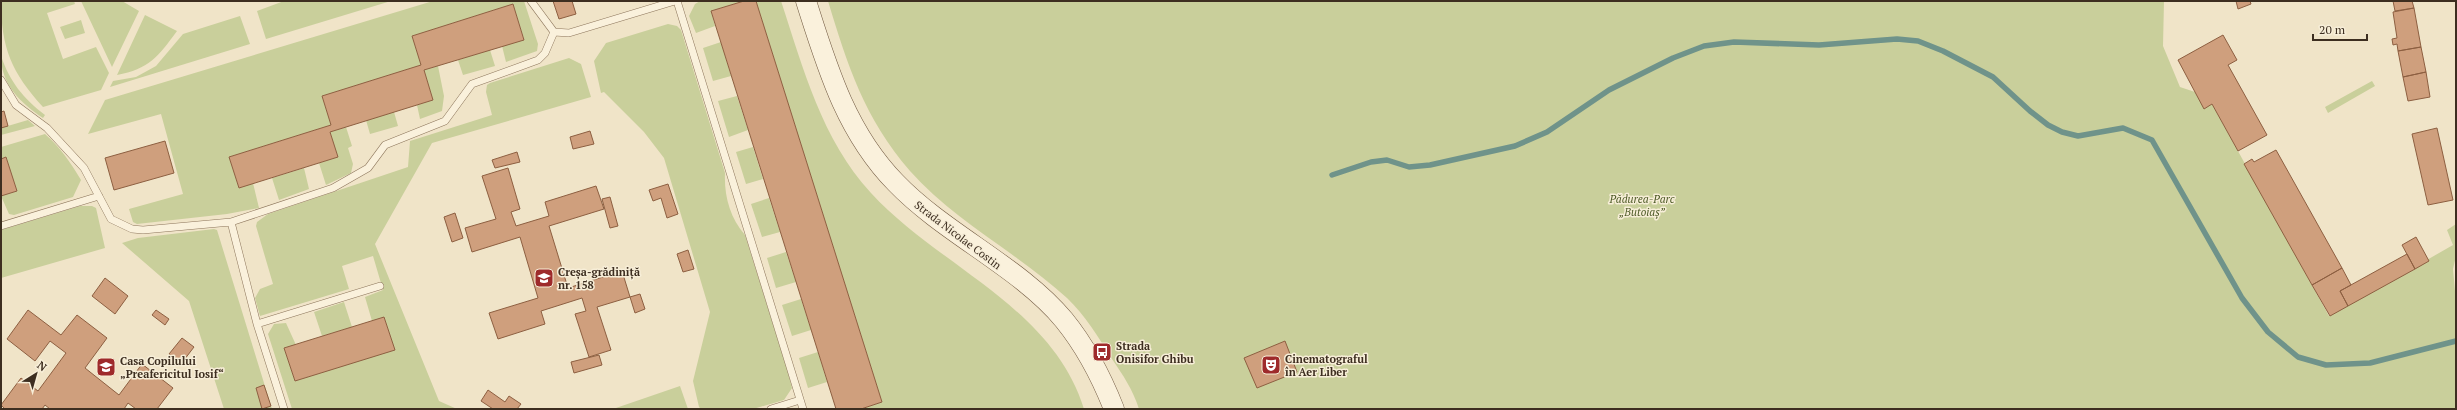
<svg xmlns="http://www.w3.org/2000/svg" width="2457" height="410" font-family="'PT Serif',serif">
<style>
.green{fill:#c9cf9b}
.lines{fill:none;stroke-linecap:round;stroke-linejoin:round}
.stream{stroke:#6f938a;stroke-width:5.5}
.building{fill:#cf9f7d;stroke:#8d5f41}
.lane-casing{stroke:#8d765c;stroke-width:8}
.secondary-casing{stroke:#6f573f;stroke-width:21}
.lane{stroke:#faf1dc;stroke-width:7}
.secondary{stroke:#faf1dc;stroke-width:20}
.labels{text-anchor:middle;stroke-width:3;stroke-linejoin:round;paint-order:stroke}
.park-label{font-size:11px;font-style:italic;fill:#4d5a26;stroke:#f7eed8}
.street-label{font-size:11px;fill:#3d2e20;stroke:#f7eed8}
.poi-label{font-size:11px;font-weight:bold;fill:#3d2e20;stroke:#f7eed8;text-anchor:start}
</style>
<rect width="100%" height="100%" fill="#f0e4c8"/>
<path class="green" d="M1,1H74L75,4L47,13L63,59L96,47L109,73L101,90L43,107C12,73 1,48 1,1Z
M81,1H122L139,11L112,67Z
M284,1H391L266,39L257,11Z
M433,1H524L538,44L537,51L506,62L502,46L524,39L513,4L412,36L421,65L322,96L331,125L229,157L239,188L253,183L259,208L227,214L137,224L133,222L129,209L183,194L161,114L88,134L105,100Z
M700,1H744L711,11L715,26L696,33L689,16L695,4Z
M756,1H781C803,68 822,140 871,193C939,267 1052,306 1084,409H861L882,402Z
M828,1H2164L2163,46L2180,87L2195,92L2204,108L2212,104L2329,316L2453,245L2447,230L2456,224V256L2453,269L2456,302V409H1139C1133,390 1123,375 1112,359C1099,338 1085,315 1067,298C1018,253 954,221 910,171C864,117 848,67 828,1Z
M145,15L177,31C158,57 149,69 117,75Z
M240,16L250,44L110,87L113,81L136,77L156,66L183,34Z
M81,20L85,33L65,39L60,27Z
M668,24L677,26L681,30L725,173C724,196 730,218 745,235L788,372L792,388L784,400L753,409H701L699,407L693,381L710,312L664,158L644,132L604,92L601,93L594,61L606,43Z
M721,42L731,76L713,81L703,48Z
M490,50L495,66L463,75L458,60Z
M1,56C10,82 23,98 45,115L43,118C21,103 1,85 1,56Z
M569,58L581,64L591,97L432,143L375,244L439,401L457,409H292L268,334L274,324L286,323L296,345L284,348L295,381L394,349L384,317L372,321L365,297L383,290L373,256L342,266L349,289L260,316L255,298L260,289L273,284L256,226L257,222L268,214L408,167L410,141L492,115L486,92L487,85L490,83Z
M438,66L444,96L442,111L420,119L417,105L433,100L424,70Z
M2372,81L2375,86L2328,113L2325,107Z
M737,96L748,130L729,137L718,101Z
M394,112L398,126L370,134L366,120Z
M28,120L35,126L1,135V128Z
M346,127L352,146L348,148L353,164L351,173L326,185L319,163L338,157L330,132Z
M45,134C60,147 71,163 81,180L73,197L14,215L9,214L1,196L17,191L6,157L1,159V147Z
M753,147L763,179L746,184L736,152Z
M304,168L309,189L279,200L272,178Z
M769,198L780,232L762,237L751,204Z
M80,206H92L96,208L105,248L1,278V230Z
M214,229L217,230L272,409H224L189,301L122,243L138,238Z
M786,252L796,282L776,288L767,258Z
M801,299L811,330L792,336L782,305Z
M344,302L352,327L322,336L314,312Z
M818,352L827,382L808,388L799,358Z
M680,386L688,409H613Z"/>
<g class="lines">
<path class="stream" d="M1332,175L1371,162L1387,160L1409,167L1430,165L1515,146L1547,132L1609,90L1673,58L1704,46L1734,42L1819,45L1897,39L1918,41L1943,51L1993,77L2030,111L2048,125L2062,132L2078,136L2123,128L2152,140L2242,298L2268,332L2298,357L2326,365L2370,363L2456,341"/>
</g>
<path class="building" d="M553,1H572L576,14L559,19Z
M744,1H756L882,402L861,409H836L711,11Z
M2236,1H2250L2251,4L2238,9Z
M2393,1H2412L2414,8L2395,11Z
M513,4L524,40L424,70L433,100L330,132L338,157L239,188L229,157L331,125L322,96L421,65L412,36Z
M2414,8L2421,47L2398,51L2397,44L2393,45L2392,39L2397,38L2393,12Z
M2223,35L2237,60L2228,65L2267,135L2238,151L2212,104L2204,109L2178,60Z
M2421,47L2426,72L2403,77L2398,51Z
M2426,72L2430,97L2408,101L2403,77Z
M4,111L8,126L1,128V112Z
M2437,128L2453,200L2428,205L2412,134Z
M590,131L594,144L573,149L570,137Z
M165,141L174,173L114,190L105,158Z
M2276,150L2342,268L2312,285L2244,164L2252,159L2254,162Z
M517,152L520,162L495,168L492,160Z
M6,157L17,191L1,196V159Z
M508,168L520,209L511,212L516,226L549,216L545,202L596,186L604,209L549,226L568,288L622,271L630,297L597,307L611,350L589,357L575,314L586,311L582,298L541,311L545,324L498,339L489,313L538,298L520,237L472,252L465,228L496,219L482,176Z
M668,184L678,214L667,218L661,198L653,201L649,190Z
M610,197L618,226L610,228L602,199Z
M455,213L463,238L452,242L444,217Z
M2416,237L2429,261L2415,269L2402,245Z
M688,250L694,269L683,272L677,254Z
M2407,254L2415,269L2348,306L2340,291Z
M2342,268L2351,285L2340,291L2348,306L2330,316L2312,285Z
M105,278L128,296L115,314L92,296Z
M640,294L645,309L635,313L630,297Z
M28,310L61,335L77,315L107,338L85,368L119,395L142,364L173,388L157,409H136L128,403L124,409H50L45,405L42,409H5L1,405L21,378L38,391L66,353L50,341L35,361L7,339Z
M156,310L169,319L165,325L152,315Z
M384,317L395,350L295,381L284,348Z
M182,338L194,347L181,364L169,354Z
M1285,341L1297,372L1257,388L1244,358Z
M599,355L602,365L574,373L571,362Z
M264,385L271,406L262,409L256,388Z
M488,390L505,402L509,396L521,404L517,409H493L481,401Z"/>
<g class="lines">
<defs>
<path id="lane" d="M531,1L554,32L569,33L675,1
M677,1L803,409
M1,80L16,105L47,128L84,168L111,219L132,229L143,230L231,222L333,188L368,168L385,145L445,121L472,84L538,60L545,53L554,32
M231,222L257,324L284,409
M1,226L99,196
M257,324L380,286
M771,409L800,400"/>
<path id="secondary" d="M806,1C827,67 846,132 896,183C945,234 1020,267 1064,320C1086,347 1101,376 1114,409"/>
</defs>
<use href="#lane" class="lane-casing"/>
<use href="#secondary" class="secondary-casing"/>
<use href="#lane" class="lane"/>
<use href="#secondary" class="secondary"/>
</g>
<defs>
<symbol id="school-square" viewBox="-11 -11 22 22"><rect x="-9" y="-9" width="18" height="18" rx="4" fill="#9e2a2b" stroke="#f7eed8"/><path d="M0-5L7-2L0 1L-7-2ZM-4 1L0 2.5L4 1V4Q0 6-4 4Z" fill="#fff"/></symbol>
<symbol id="bus-square" viewBox="-11 -11 22 22"><rect x="-9" y="-9" width="18" height="18" rx="4" fill="#9e2a2b" stroke="#f7eed8"/><path d="M-5-6H5V4H4V6H2V4H-2V6H-4V4H-5ZM-3.5-4V0h7V-4ZM-3.5 1.2v1.5H-2V1.2ZM2 1.2v1.5H3.5V1.2Z" fill="#fff"/></symbol>
<symbol id="theatre-square" viewBox="-11 -11 22 22"><rect x="-9" y="-9" width="18" height="18" rx="4" fill="#9e2a2b" stroke="#f7eed8"/><path d="M-5-5.5Q0-4 5-5.5V0Q5 5 0 6Q-5 5-5 0ZM-3.3-2.5H-1v1.5H-3.3ZM1-2.5H3.3v1.5H1ZM-2.8 1Q0 5.5 2.8 1Z" fill="#fff"/></symbol>
</defs>
<g fill-rule="evenodd">
<use href="#school-square" x="533" y="267" width="22" height="22"/>
<use href="#bus-square" x="1091" y="341" width="22" height="22"/>
<use href="#theatre-square" x="1260" y="354" width="22" height="22"/>
<use href="#school-square" x="95" y="356" width="22" height="22"/>
</g>
<g class="labels">
<g class="park-label">
<text x="1642" y="203">Pădurea-Parc<tspan x="1642" dy="13">„Butoiaș”</tspan></text>
</g>
<g class="street-label">
<text transform="translate(958 235) rotate(37)" y="4">Strada Nicolae Costin</text>
</g>
<g class="poi-label">
<text x="558" y="276">Creșa-grădiniță<tspan x="558" dy="13">nr. 158</tspan></text>
<text x="1116" y="350">Strada<tspan x="1116" dy="13">Onisifor Ghibu</tspan></text>
<text x="1285" y="363">Cinematograful<tspan x="1285" dy="13">în Aer Liber</tspan></text>
<text x="120" y="365">Casa Copilului<tspan x="120" dy="13">„Preafericitul Iosif“</tspan></text>
</g>
</g>
<rect width="2457" height="410" fill="none" stroke="#3d2e20" stroke-width="4"/>
<g transform="translate(36 374) rotate(37)" stroke="#f7eed8" stroke-width="3" paint-order="stroke">
<path d="M0-3L7 15L0 10L-7 15Z" fill="#3d2e20"/>
<text y="-6" font-size="11" font-weight="bold" text-anchor="middle" fill="#3d2e20">N</text>
</g>
<path d="M2313 34v6h54v-6" fill="none" stroke="#3d2e20" stroke-width="2"/>
<text x="2319" y="34" font-size="12" fill="#3d2e20" stroke="#f7eed8" stroke-width="3" paint-order="stroke">20 m</text>
</svg>
